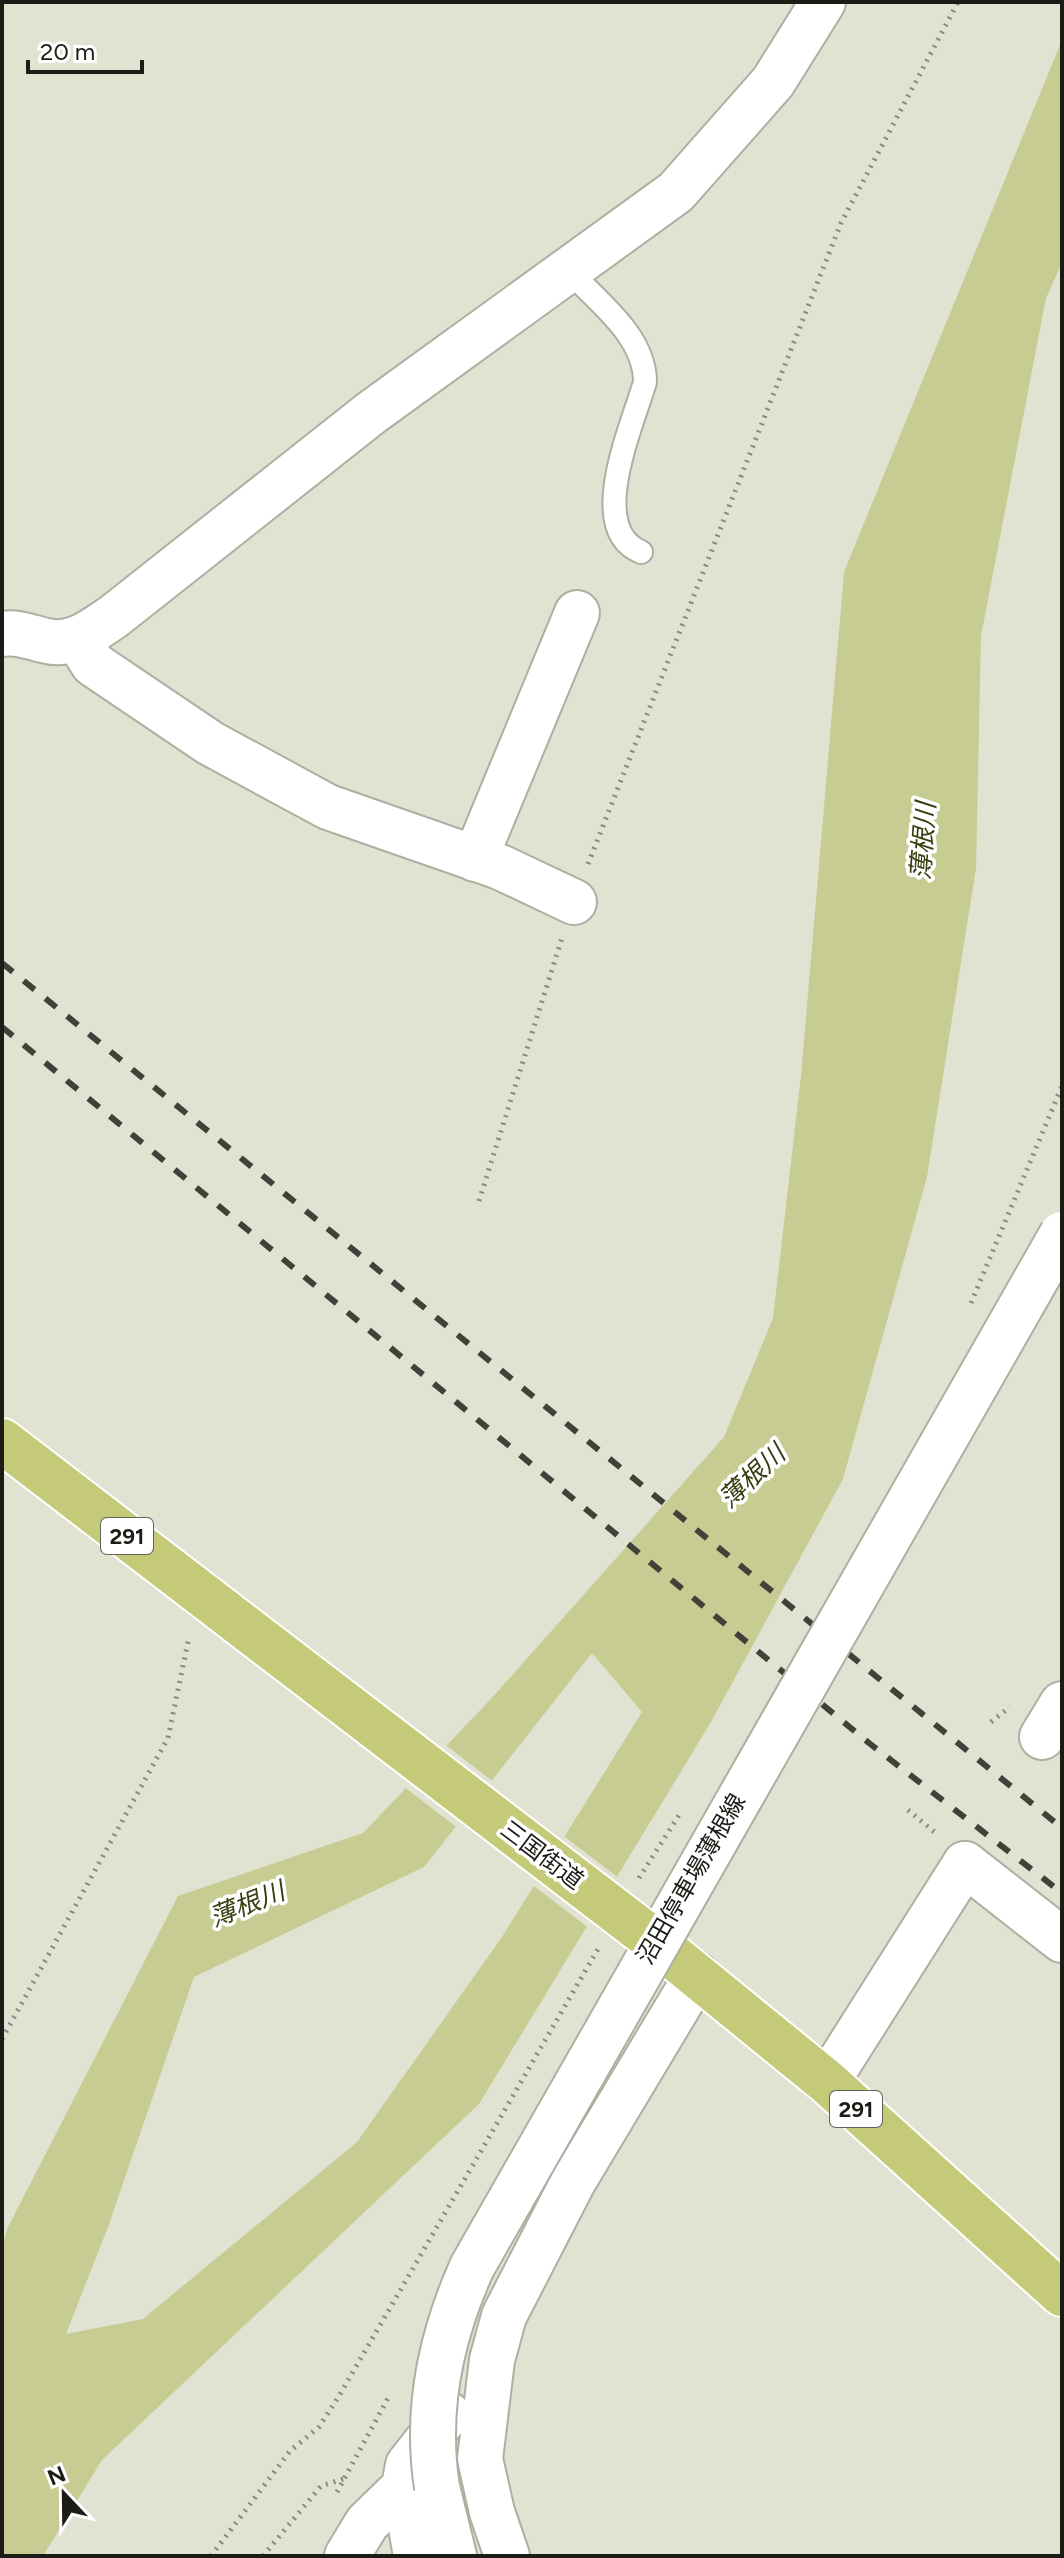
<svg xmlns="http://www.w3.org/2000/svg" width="1064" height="2558" font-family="Figtree,'Noto Sans JP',sans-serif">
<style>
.water{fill:#c7cd92;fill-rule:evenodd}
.pier{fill:#e0e2d2}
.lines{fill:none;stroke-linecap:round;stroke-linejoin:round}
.service-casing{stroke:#adafa1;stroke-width:26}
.minor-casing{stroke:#adafa1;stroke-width:48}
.tertiary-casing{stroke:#adafa1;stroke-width:48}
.secondary-casing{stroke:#adafa1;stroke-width:48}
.trunk-casing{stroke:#fff;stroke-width:48}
.path{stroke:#898a7f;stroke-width:5;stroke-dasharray:2 6;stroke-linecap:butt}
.service{stroke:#fff;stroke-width:22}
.minor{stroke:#fff;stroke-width:44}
.tertiary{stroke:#fff;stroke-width:44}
.secondary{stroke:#fff;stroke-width:44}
.trunk{stroke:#c4ca78;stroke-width:44}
.rail{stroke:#41413a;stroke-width:6;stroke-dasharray:14 14;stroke-linecap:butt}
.secondary-bridge-casing{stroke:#adafa1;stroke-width:48;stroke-linecap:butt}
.trunk-bridge-casing{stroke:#fff;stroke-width:48;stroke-linecap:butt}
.secondary-bridge{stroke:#fff;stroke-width:44}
.trunk-bridge{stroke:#c4ca78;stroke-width:44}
.labels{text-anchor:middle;stroke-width:7;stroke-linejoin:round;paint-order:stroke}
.shield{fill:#fff;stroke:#60605d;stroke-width:2}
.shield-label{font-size:22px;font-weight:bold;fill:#1c1c17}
.street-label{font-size:24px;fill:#1c1c17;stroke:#fff}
.water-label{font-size:26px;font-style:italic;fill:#3b3e11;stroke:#fff}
</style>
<rect width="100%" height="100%" fill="#e0e2d2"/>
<path class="water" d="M1062,40V263L1046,298L981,636L976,868L927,1177L843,1479L711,1722L479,2104L102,2460L43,2556H2V2246L8,2227L178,1896L363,1833L489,1701L724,1437L773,1318L801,1076L844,572ZM592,1653L642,1712L502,1937L357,2142L143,2319L66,2334L108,2227L194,1977L424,1867Z"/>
<path class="pier" d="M443,1743L495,1783L459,1829L403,1786Z
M561,1834L620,1879L590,1929L530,1883Z"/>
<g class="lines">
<defs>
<path id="service" d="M568,270C598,302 645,336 645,382C633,424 585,529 641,552"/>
<path id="minor" d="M2,634C19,631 31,638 47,641C73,647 93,630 113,617L371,413L676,192L773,82L823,2
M78,640L93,664L210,743L328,807L500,867L574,902
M475,859L577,613
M965,1864L1062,1940
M347,2556L367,2523L404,2487
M416,2556L404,2487L408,2465L448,2414
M507,2556L492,2512L480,2459L492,2360L504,2316L573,2182L697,1975"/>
<path id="tertiary" d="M1042,1737L1062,1704
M827,2082L965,1864"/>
<path id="secondary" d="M437,2487L454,2556"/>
<path id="trunk" d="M2,1441L251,1632
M643,1932L827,2082L1062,2294"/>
</defs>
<use href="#service" class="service-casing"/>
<use href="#minor" class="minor-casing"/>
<use href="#tertiary" class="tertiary-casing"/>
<use href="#secondary" class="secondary-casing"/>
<use href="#trunk" class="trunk-casing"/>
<path class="path" d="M588,864L841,223L958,2
M479,1201L562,938
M971,1303L1062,1086
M991,1722L1010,1707
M908,1810L938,1835
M639,1878L681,1812
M2,2039L168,1738L189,1637
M337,2492L388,2398
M211,2556L290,2451L319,2427L339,2396L598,1949
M263,2556L321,2486L343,2479"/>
<use href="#service" class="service"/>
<use href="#minor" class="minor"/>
<use href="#tertiary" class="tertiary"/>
<use href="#secondary" class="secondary"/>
<use href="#trunk" class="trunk"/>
<path class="rail" d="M2,963L1062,1828
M2,1027L869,1743L1062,1893"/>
<defs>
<path id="secondary-bridge" d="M437,2487C425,2411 441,2336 472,2267L1062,1234"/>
<path id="trunk-bridge" d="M251,1632L643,1932"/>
</defs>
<use href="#secondary-bridge" class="secondary-bridge-casing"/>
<use href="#trunk-bridge" class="trunk-bridge-casing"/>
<use href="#secondary-bridge" class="secondary-bridge"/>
<use href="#trunk-bridge" class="trunk-bridge"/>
</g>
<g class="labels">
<g class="shield">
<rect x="101" y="1518" width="52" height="36" rx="6"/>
<rect x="830" y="2091" width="52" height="36" rx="6"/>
</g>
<g class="shield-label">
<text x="127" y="1544">291</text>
<text x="856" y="2117">291</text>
</g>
<g class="street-label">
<text transform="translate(542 1855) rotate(37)" y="8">三国街道</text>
<text transform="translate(691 1879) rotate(-60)" y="8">沼田停車場薄根線</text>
</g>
<g class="water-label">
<text transform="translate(923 841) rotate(-86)" y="9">薄根川</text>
<text transform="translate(752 1476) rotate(-43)" y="9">薄根川</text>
<text transform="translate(247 1904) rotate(-22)" y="9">薄根川</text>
</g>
</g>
<rect width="1064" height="2558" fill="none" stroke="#1c1c17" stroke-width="8"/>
<g transform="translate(64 2494) rotate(338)" stroke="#ffffff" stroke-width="6" paint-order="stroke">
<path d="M0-6L14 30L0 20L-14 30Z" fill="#1c1c17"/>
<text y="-12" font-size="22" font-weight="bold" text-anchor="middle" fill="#1c1c17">N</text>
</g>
<path d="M28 60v12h114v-12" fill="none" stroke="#1c1c17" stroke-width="4"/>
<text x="40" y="60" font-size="24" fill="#1c1c17" stroke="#ffffff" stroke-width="6" paint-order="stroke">20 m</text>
</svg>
